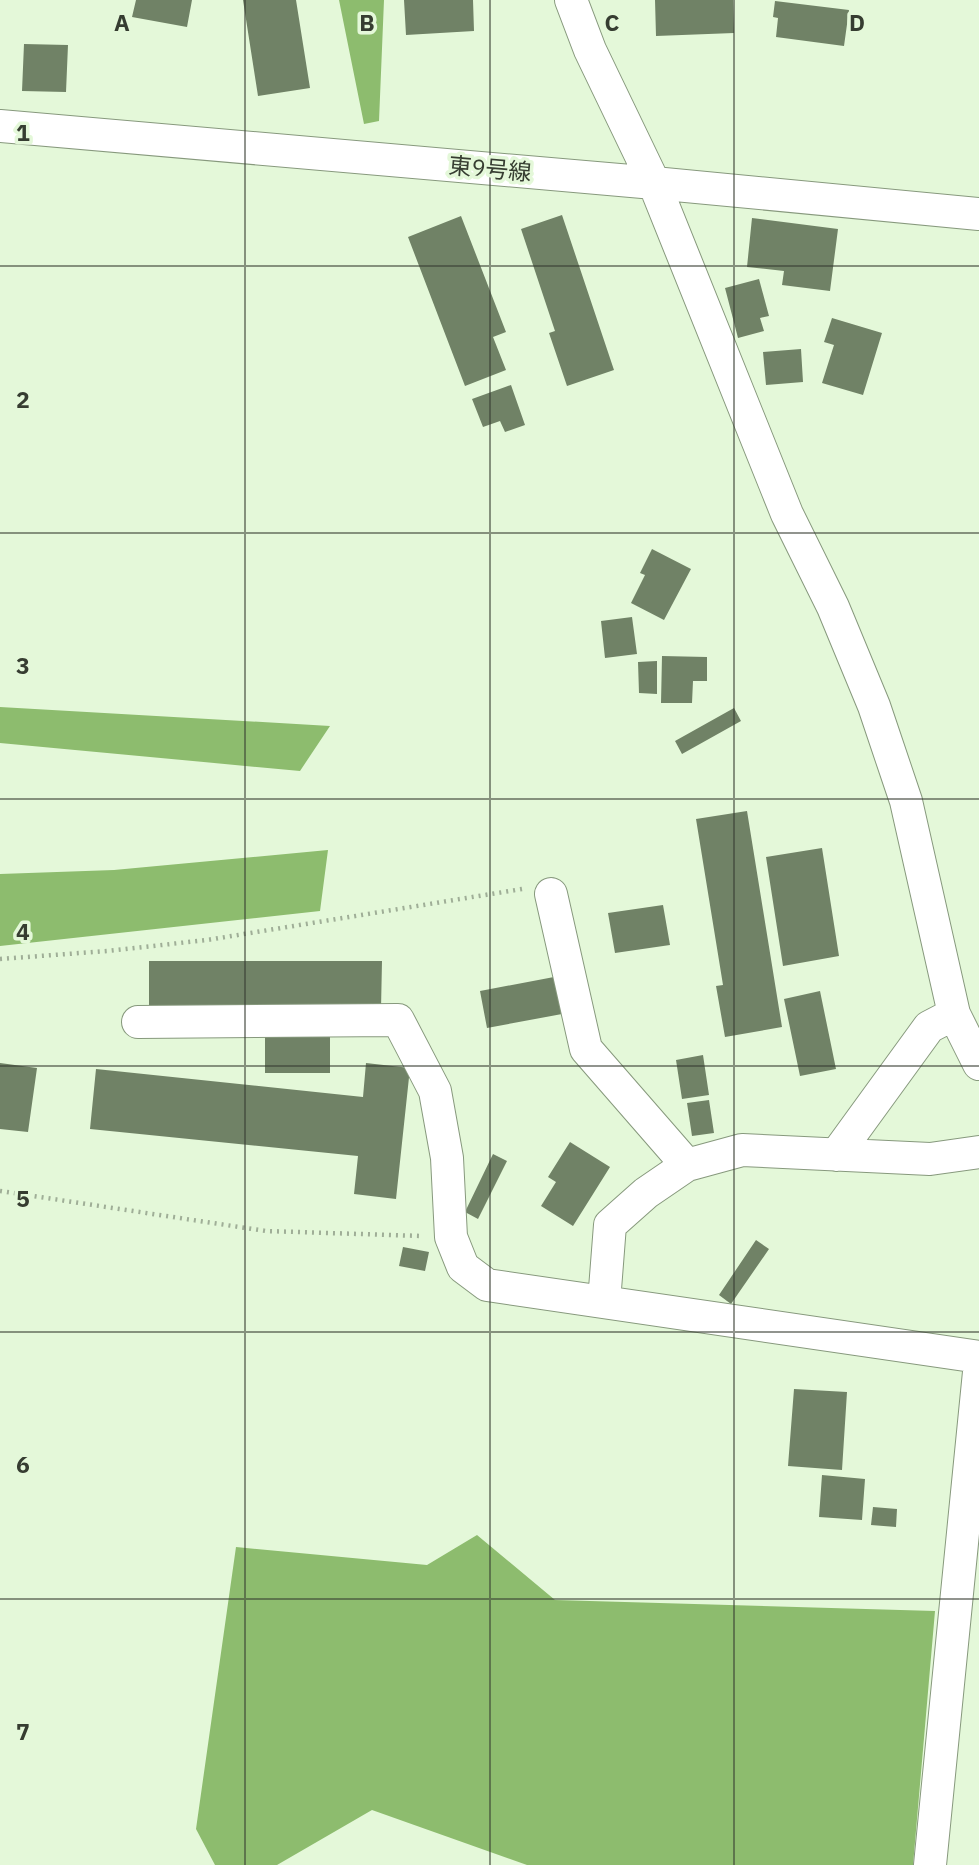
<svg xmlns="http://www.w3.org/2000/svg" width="979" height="1865" font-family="'IBM Plex Sans','Noto Sans JP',sans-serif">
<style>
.forest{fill:#8dbc6e}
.building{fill:#708266}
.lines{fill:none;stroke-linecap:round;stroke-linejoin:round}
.minor-casing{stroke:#87997d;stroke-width:34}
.path{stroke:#9fae97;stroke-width:4.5;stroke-dasharray:2 5;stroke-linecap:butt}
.minor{stroke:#fff;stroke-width:32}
.grid{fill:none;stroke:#363d31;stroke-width:2;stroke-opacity:0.55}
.labels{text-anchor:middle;stroke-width:7;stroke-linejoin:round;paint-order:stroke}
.street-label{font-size:23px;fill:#363d31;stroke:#e4f8d9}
.grid-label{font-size:23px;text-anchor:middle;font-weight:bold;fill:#363d31;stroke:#e4f8d9;stroke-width:7;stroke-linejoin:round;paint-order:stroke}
</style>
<rect width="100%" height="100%" fill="#e4f8d9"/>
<path class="forest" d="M339,0H384L379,121L364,124Z
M0,707L330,726L300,771L0,743Z
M328,850L320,911L0,946V874L114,870Z
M477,1535L555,1600L935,1611L913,1865H527L372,1810L277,1865H215L196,1829L236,1547L427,1565Z"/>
<path class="building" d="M136,0H192L187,27L132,17Z
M243,0H296L310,88L258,96Z
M404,0H473L474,31L406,35Z
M655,0H733L734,33L656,36Z
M775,1L849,10L844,46L776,37L778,18L773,17Z
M24,44L68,45L66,92L22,91Z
M562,215L614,370L567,386L549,333L555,331L521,229Z
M461,216L506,332L493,337L506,370L465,386L408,237Z
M752,218L838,229L830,291L782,285L784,271L747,267Z
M759,279L769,316L760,318L764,331L738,338L725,288Z
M832,318L882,333L863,395L822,383L834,345L824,342Z
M801,349L803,382L766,385L763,352Z
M511,385L525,425L505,432L500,421L483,427L472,399Z
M652,549L691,569L664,620L631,603L645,575L640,573Z
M632,617L637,654L605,658L601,621Z
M662,656L707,657V681H693L692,703H661Z
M657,661V694L639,693L638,662Z
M734,708L741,721L682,754L675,741Z
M747,811L782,1027L725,1037L716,986L723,985L696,819Z
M822,848L839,956L783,966L766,857Z
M663,905L670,945L615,953L608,913Z
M149,961H382L381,1009L149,1008Z
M554,977L562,1014L487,1028L480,991Z
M820,991L836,1069L800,1076L784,999Z
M265,1030H330V1073H265Z
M703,1055L709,1095L682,1099L676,1060Z
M0,1063L37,1068L28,1132L0,1129Z
M366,1063L410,1068L396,1199L354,1194L358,1156L90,1129L96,1069L363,1097Z
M709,1100L714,1133L692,1136L687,1103Z
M570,1142L610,1167L573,1226L541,1206L556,1182L548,1177Z
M493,1154L507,1161L478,1219L465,1212Z
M756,1240L769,1249L731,1304L719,1295Z
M403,1247L429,1252L425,1271L399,1266Z
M794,1389L847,1392L842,1470L788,1466Z
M822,1475L865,1479L862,1520L819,1517Z
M873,1507L897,1509L896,1527L871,1525Z"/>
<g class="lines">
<defs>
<path id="minor" d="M571,0L590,50L654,183L787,514L833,607L874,706L906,801L954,1014L979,1064
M0,126L654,183L979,214
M551,894L586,1049L687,1165
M138,1022L398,1020L435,1091L447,1158L451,1237L463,1267L487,1285L979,1357
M836,1155L929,1027L954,1014
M604,1302L610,1225L646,1193L687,1165L742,1150L930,1159L979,1152
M930,1865L979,1372"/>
</defs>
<use href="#minor" class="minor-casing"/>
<path class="path" d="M0,959L107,951L207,940L522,889
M0,1191L266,1231L422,1236"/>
<use href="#minor" class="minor"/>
</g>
<path class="grid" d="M245,0V1865M490,0V1865M734,0V1865M0,266H979M0,533H979M0,799H979M0,1066H979M0,1332H979M0,1599H979"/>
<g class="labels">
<g class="street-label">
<text transform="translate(490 169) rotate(5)" y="8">東9号線</text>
</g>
</g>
<g class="grid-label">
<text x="122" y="31">A</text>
<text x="367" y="31">B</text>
<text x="612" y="31">C</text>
<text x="857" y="31">D</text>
<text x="23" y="141">1</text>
<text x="23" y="408">2</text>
<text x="23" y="674">3</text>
<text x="23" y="940">4</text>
<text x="23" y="1207">5</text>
<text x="23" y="1473">6</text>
<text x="23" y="1740">7</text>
</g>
</svg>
